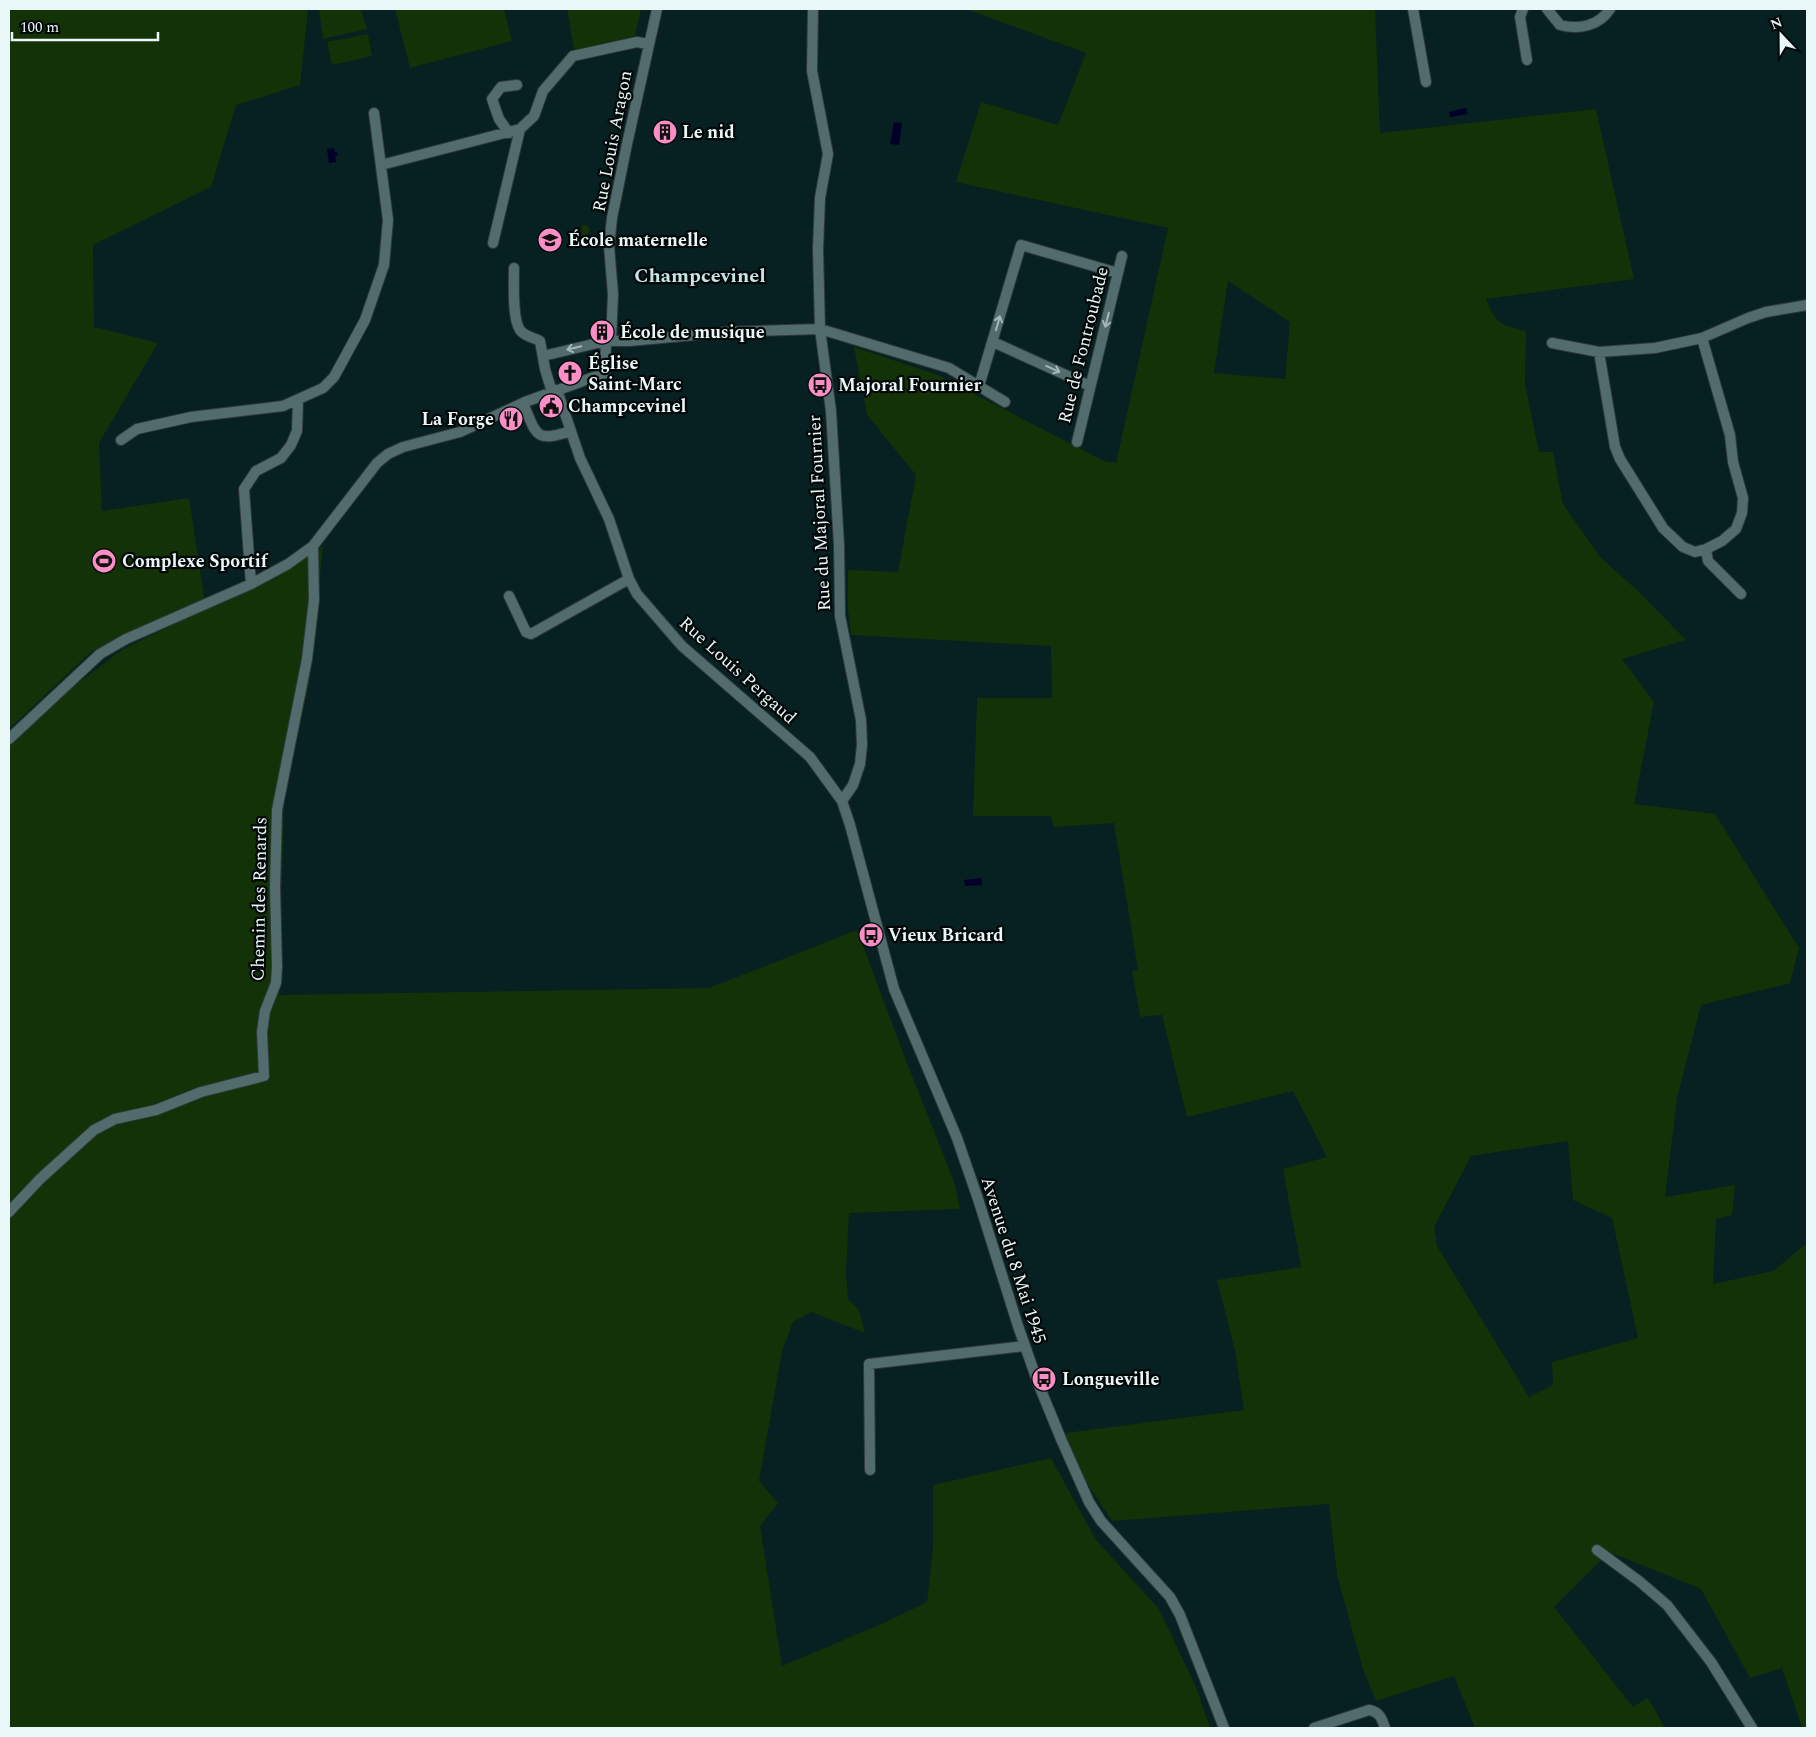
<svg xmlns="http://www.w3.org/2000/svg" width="1816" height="1737" font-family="Spectral,serif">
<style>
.green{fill:#133208;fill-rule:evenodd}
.water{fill:#000028}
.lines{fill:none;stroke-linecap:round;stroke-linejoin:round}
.minor-casing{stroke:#2f393a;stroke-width:12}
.minor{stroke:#526c6d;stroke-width:10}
.oneway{stroke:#a5b8b9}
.labels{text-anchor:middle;stroke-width:4.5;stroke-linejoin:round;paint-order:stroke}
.poi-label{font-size:18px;font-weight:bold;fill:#e9f7f8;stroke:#020808;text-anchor:start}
.street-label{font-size:18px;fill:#e9f7f8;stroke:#020808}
.quarter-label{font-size:20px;font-weight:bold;fill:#c7e4e5;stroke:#020808}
</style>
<rect width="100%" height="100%" fill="#072021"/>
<path class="green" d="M9,9H308L300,85L236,105L211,187L93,245L94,327L158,343L99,443L102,511L189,498L205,602L92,651L9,729Z
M322,9H361L367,29L323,39L319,10Z
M395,9H504L512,41L410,68Z
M567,9H650V10H641L635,36L574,50Z
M966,9H1375L1380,133L1596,109L1634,279L1486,299C1497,326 1500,324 1526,331L1525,384L1539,452H1553L1563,504L1601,558L1637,590L1686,640L1622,659L1654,702L1634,804L1715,814L1799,948L1790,983L1701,1005L1677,1098L1665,1197L1735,1185L1732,1215L1716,1219L1713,1284L1773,1271L1807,1243V1728H1802L1782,1668L1750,1678L1701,1589L1609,1552L1554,1607L1633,1707L1648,1698L1665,1728H1475L1454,1676L1376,1701L1363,1669L1337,1575L1329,1504L1112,1521L1083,1477L1065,1433L1244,1410L1235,1351L1217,1280L1301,1267L1283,1169L1327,1157L1293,1091L1187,1117L1162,1015L1140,1017L1132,971L1138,970L1114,823L1054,827L1051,816H973L977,698H1052L1051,646L851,635L848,610V570L898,572L916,475L867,415L854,347L938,375L1104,461L1116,463L1168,228L956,182L981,102L1058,125L1086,53ZM1228,281L1290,322L1285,379L1214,373ZM1568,1141L1573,1200L1612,1218L1638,1338L1552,1362L1553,1385L1529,1397L1437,1246L1434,1227L1471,1156Z
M368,34L372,56L332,65L327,42Z
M582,225H587L590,230L584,239L586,247L580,249Z
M323,546L310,678L284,800L279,995L709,988L857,930L905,1058L955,1184L960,1209L849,1213L846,1272L848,1299L859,1310L865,1333L811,1312L793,1322L782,1352L759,1481L778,1503L760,1526L782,1666L886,1622L927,1602L933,1549V1485L1051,1458L1096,1540L1159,1609L1197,1689L1210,1728H9V735L123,649L292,567Z"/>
<path class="water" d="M1466,108L1468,114L1450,117L1449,112Z
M894,122L902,123L899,145L890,144Z
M334,148L335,152H337L338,155L335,156L336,162L329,163L327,149Z
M981,878L982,885L965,886L964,880Z"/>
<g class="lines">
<defs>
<path id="minor" d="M813,9L812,71L828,154L820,198L818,249L820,329L831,411L839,545L840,616L861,720L862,745L860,764L853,785L842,801
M1413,9L1426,82
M1523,9L1520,17L1527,60
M1547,9L1560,25C1579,30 1599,26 1610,9
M509,133L499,119L492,99L501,87L517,85
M381,165L520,129L534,116L543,91L573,56L637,42L648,44
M493,243L520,129
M514,268C514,282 512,319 520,330C525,337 533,337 540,341L545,369L552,392
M611,341L613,294L609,246L612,218L627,144L657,9
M993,342L1090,386
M1552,343L1599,352L1655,348L1702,338L1748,318L1766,312L1807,305
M1599,352L1615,447L1620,459L1663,528L1683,547L1695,552L1706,549L1722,541L1736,529L1742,513L1743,498L1733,462L1730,435L1702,338
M543,356L606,341H629L727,332L820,329L949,368L1005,402
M979,386L1021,245L1118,273
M557,390L580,458L609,519L629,579L637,594L682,646L810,757L842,801L850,825L894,989L957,1138L978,1199L1018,1326L1038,1383L1061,1439L1089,1502L1101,1521L1170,1597L1180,1615L1224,1728
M523,403C537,435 534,443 571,431
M121,440L137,429L191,417L283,406L323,388L334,377L365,320L384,265L388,220L374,113
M1077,442L1122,256
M1706,549L1708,561L1741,594
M251,584L244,489L256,471L281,458L291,445L297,431L298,400
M509,596L526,632L531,634L629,579
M9,739L100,654L126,639L251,584L288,564L313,546L377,463L388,454L403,447L460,432L525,402L605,373L606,341
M9,1212L40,1179L94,1130L115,1119L156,1110L201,1092L264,1076L262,1032L265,1011L276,983L277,967L275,887L277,810L307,659L314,600L313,546
M870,1470L869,1364L1025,1346
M1597,1550L1639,1581L1667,1605L1711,1662L1752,1728
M1314,1728L1369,1710C1380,1712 1382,1719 1385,1728"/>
</defs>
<use href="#minor" class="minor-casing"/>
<use href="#minor" class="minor"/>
</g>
<defs><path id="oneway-shaft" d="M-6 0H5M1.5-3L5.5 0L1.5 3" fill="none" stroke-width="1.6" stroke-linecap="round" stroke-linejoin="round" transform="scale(1.25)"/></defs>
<g class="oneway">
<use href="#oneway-shaft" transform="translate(1107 320) rotate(104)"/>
<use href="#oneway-shaft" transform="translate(998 323) rotate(-74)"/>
<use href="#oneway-shaft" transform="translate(574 348) rotate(166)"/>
<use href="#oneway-shaft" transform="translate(1053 369) rotate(24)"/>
</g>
<defs>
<symbol id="building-disc" viewBox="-11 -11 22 22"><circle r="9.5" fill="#fb8fc5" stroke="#020808"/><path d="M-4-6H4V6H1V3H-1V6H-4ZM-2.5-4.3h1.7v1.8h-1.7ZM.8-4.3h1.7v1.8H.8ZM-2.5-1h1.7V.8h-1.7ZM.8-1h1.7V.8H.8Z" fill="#111"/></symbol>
<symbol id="school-disc" viewBox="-11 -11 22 22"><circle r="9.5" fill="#fb8fc5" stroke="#020808"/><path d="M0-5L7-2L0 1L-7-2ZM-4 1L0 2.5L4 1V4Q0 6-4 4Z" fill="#111"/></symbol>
<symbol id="church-disc" viewBox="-11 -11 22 22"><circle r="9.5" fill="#fb8fc5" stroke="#020808"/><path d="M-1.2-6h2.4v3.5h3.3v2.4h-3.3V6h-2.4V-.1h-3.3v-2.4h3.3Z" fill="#111"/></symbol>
<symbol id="bus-disc" viewBox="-11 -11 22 22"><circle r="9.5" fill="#fb8fc5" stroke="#020808"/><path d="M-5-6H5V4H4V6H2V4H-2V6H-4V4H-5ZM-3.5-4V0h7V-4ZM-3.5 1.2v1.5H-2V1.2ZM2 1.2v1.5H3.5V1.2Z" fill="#111"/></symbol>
<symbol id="civic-disc" viewBox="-11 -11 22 22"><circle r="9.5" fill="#fb8fc5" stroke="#020808"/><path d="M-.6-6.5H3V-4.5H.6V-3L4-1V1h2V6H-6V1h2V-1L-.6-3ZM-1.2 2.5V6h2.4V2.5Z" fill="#111"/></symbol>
<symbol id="restaurant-disc" viewBox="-11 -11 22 22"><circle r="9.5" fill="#fb8fc5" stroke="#020808"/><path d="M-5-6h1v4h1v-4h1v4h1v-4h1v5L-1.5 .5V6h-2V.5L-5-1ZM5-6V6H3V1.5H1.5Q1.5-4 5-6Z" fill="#111"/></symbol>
<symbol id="stadium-disc" viewBox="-11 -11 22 22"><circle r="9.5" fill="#fb8fc5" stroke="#020808"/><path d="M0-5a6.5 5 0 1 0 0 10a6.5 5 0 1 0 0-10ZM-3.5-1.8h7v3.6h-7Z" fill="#111"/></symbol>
</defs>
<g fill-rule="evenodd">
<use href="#building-disc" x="651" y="118" width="28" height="28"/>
<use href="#school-disc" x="536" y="226" width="28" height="28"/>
<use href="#building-disc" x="588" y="318" width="28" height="28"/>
<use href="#church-disc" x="556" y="359" width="28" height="28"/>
<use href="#bus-disc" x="806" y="371" width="28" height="28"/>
<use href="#civic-disc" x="537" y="392" width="28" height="28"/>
<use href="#restaurant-disc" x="497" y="405" width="28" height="28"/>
<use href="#stadium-disc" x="90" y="547" width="28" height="28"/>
<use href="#bus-disc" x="857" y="921" width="28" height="28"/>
<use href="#bus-disc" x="1030" y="1365" width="28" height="28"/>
</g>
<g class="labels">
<g class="poi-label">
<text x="682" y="138">Le nid</text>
<text x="568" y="246">École maternelle</text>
<text x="620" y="338">École de musique</text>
<text x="588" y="369">Église<tspan x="588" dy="21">Saint-Marc</tspan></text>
<text x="838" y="391">Majoral Fournier</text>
<text x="568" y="412">Champcevinel</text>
<text x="494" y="425" text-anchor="end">La Forge</text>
<text x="122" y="567">Complexe Sportif</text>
<text x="888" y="941">Vieux Bricard</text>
<text x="1062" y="1385">Longueville</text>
</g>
<g class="street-label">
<text transform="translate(612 141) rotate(-79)" y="6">Rue Louis Aragon</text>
<text transform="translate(1083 345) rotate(-76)" y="6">Rue de Fontroubade</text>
<text transform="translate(819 513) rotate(-93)" y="6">Rue du Majoral Fournier</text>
<text transform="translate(738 670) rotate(42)" y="6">Rue Louis Pergaud</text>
<text transform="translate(259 899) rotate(-89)" y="6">Chemin des Renards</text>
<text transform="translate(1014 1260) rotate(72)" y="6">Avenue du 8 Mai 1945</text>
</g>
<g class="quarter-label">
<text x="700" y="282">Champcevinel</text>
</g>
</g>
<rect width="1816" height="1737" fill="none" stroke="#e9f7f8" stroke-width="20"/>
<g transform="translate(1781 35) rotate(338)" stroke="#020808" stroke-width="4" paint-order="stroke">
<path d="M0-4L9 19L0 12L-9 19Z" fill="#e9f7f8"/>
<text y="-8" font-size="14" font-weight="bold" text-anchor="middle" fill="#e9f7f8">N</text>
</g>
<path d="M12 32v8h146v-8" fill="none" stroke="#e9f7f8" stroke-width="2.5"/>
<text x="20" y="32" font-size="15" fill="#e9f7f8" stroke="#020808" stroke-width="4" paint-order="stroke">100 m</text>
</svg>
